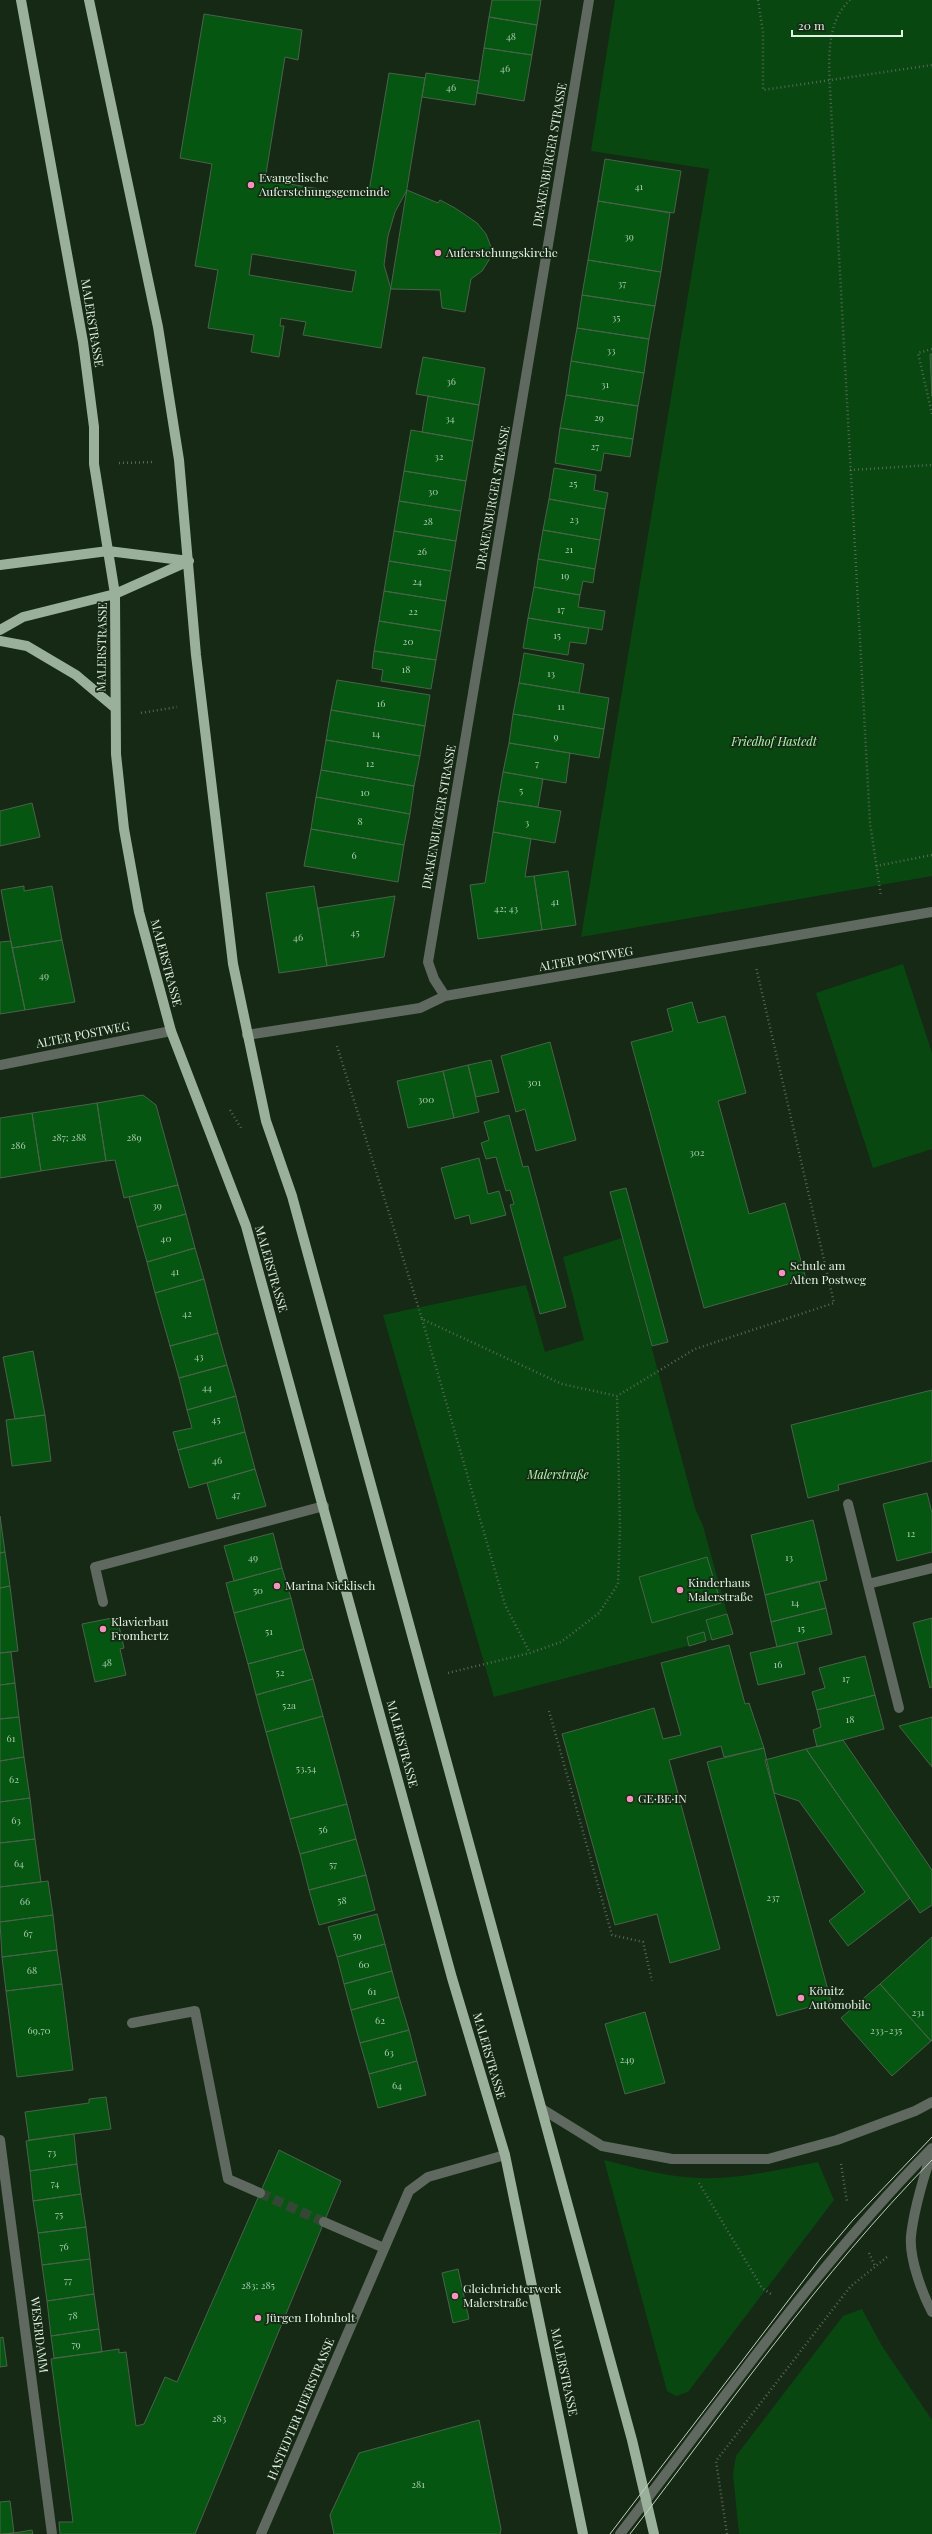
<svg xmlns="http://www.w3.org/2000/svg" width="932" height="2534" font-family="'Playfair Display',serif">
<style>
.green{fill:#094711}
.building{fill:#045611;stroke:#4b624b;fill-rule:evenodd}
.lines{fill:none;stroke-linecap:round;stroke-linejoin:round}
.minor-tunnel{stroke:#344734;stroke-width:10;stroke-dasharray:10 5;stroke-linecap:butt}
.path{stroke:#566856;stroke-width:2.5;stroke-dasharray:1 3;stroke-linecap:butt}
.minor{stroke:#5f695f;stroke-width:10}
.major{stroke:#9bb09a;stroke-width:10}
.tram{stroke:#c1cfc1;stroke-width:1}
.poi-dot{fill:#fe8ebd;stroke:#152915;stroke-width:1.5}
.labels{text-anchor:middle;stroke-width:3.5;stroke-linejoin:round;paint-order:stroke}
.number-label{font-size:10px;fill:#abcaae}
.street-label{font-size:12px;fill:#e3f0e3;stroke:#152915}
.poi-label{font-size:12px;fill:#e3f0e3;stroke:#152915;text-anchor:start}
.park-label{font-size:12px;font-style:italic;fill:#b1fab0;stroke:#152915}
</style>
<rect width="100%" height="100%" fill="#152915"/>
<path class="green" d="M615,0H932V876L581,937L709,169L591,151Z
M903,964L932,1053V1149L873,1168L816,993Z
M622,1238L695,1508L703,1526L733,1634L494,1697L383,1315L526,1285L545,1352L584,1340L563,1257Z
M604,2160C635,2168 668,2177 700,2178C739,2180 780,2169 818,2162L834,2200L688,2392L676,2396L667,2391Z
M862,2309L882,2346L932,2420V2534H739L733,2474L736,2456L843,2316Z"/>
<path class="building" d="M492,0H541L537,25L489,17Z
M204,14L302,30L298,60L285,57L265,180L368,197L389,73L425,78L381,348L303,335L306,322L281,318L280,326H284L279,357L251,352L254,335L208,328L218,270L195,266L212,164L180,158ZM252,254L356,271L352,292L249,275Z
M489,17L537,25L532,55L484,48Z
M484,48L532,55L524,101L477,93Z
M426,73L479,81L475,105L422,97Z
M605,159L681,171L674,213L598,201Z
M407,190L438,203L440,200L455,208L477,223L486,234L491,247L489,260L482,271L471,279L465,312L442,308L440,290L391,289L384,265L388,236L395,212Z
M598,201L670,213L661,272L588,260Z
M588,260L661,272L655,306L582,295Z
M582,295L655,306L649,339L577,328Z
M577,328L649,339L644,373L571,361Z
M930,354H932V396Z
M423,357L485,368L479,405L416,394Z
M571,361L644,373L638,406L566,395Z
M566,395L638,406L633,439L560,428Z
M428,396L479,405L473,441L422,432Z
M560,428L633,439L630,457L604,453L601,471L555,463Z
M411,430L473,441L466,481L404,471Z
M554,468L596,475L594,490L608,493L605,509L549,499Z
M404,471L466,481L461,511L399,501Z
M549,499L605,509L600,540L543,530Z
M399,501L461,511L456,541L394,531Z
M543,530L600,540L595,569L538,559Z
M394,531L456,541L451,571L389,561Z
M538,559L595,569L593,583L583,581L580,595L534,587Z
M389,561L451,571L446,601L384,591Z
M534,587L580,595L578,607L605,611L602,630L528,618Z
M384,591L446,601L441,631L379,621Z
M528,618L589,628L586,644L570,642L568,655L523,648Z
M379,621L441,631L436,660L374,651Z
M374,651L436,660L431,689L381,681L383,670L372,668Z
M524,653L584,664L579,693L519,683Z
M337,680L430,695L425,726L331,710Z
M519,683L609,698L604,729L513,714Z
M331,710L425,726L420,756L326,740Z
M513,714L604,729L599,758L509,743Z
M326,740L420,756L414,786L321,770Z
M509,743L570,753L566,783L503,772Z
M321,770L414,786L410,814L316,797Z
M503,772L543,779L538,807L498,801Z
M316,797L410,814L404,845L311,829Z
M498,801L561,811L555,843L493,832Z
M32,803L40,837L0,846V811Z
M311,829L404,845L398,882L304,866Z
M493,832L531,839L525,877L534,876L542,930L478,939L470,885L485,883Z
M568,871L576,925L542,930L534,876Z
M24,886V891L52,886L62,940L12,948L1,890Z
M314,886L327,966L279,973L266,893Z
M395,896L384,957L327,966L318,908Z
M62,940L75,1002L25,1010L12,948Z
M11,941L25,1010L0,1014V942Z
M692,1002L698,1023L725,1016L746,1093L718,1101L749,1214L785,1203L806,1279L704,1308L631,1042L673,1031L667,1009Z
M550,1042L576,1140L536,1151L525,1109L516,1112L501,1056Z
M491,1060L499,1092L476,1097L468,1065Z
M468,1065L479,1112L454,1118L443,1071Z
M443,1071L454,1118L408,1128L397,1081Z
M143,1095L156,1105L178,1185L124,1198L115,1160L106,1161L97,1103Z
M97,1103L106,1161L41,1171L32,1113Z
M32,1113L41,1171L0,1178V1118Z
M509,1115L523,1167L528,1166L566,1307L540,1314L510,1205L514,1204L510,1190L506,1191L496,1157L486,1159L481,1143L489,1140L484,1122Z
M479,1158L488,1194L499,1191L506,1215L471,1224L469,1215L455,1219L441,1168Z
M178,1185L186,1214L137,1227L129,1197Z
M626,1188L668,1342L652,1346L610,1192Z
M186,1214L195,1248L147,1262L137,1227Z
M195,1248L204,1279L155,1293L147,1262Z
M204,1279L218,1333L170,1346L155,1293Z
M218,1333L227,1365L179,1378L170,1346Z
M33,1351L45,1415L15,1419L3,1357Z
M227,1365L236,1396L187,1410L179,1378Z
M932,1390V1461L838,1485L839,1490L808,1498L791,1425Z
M236,1396L245,1432L178,1450L173,1432L192,1428L187,1410Z
M45,1415L51,1461L12,1466L6,1420Z
M245,1432L255,1469L189,1488L178,1450Z
M255,1469L266,1506L217,1519L207,1483Z
M927,1493L932,1513V1552L897,1561L883,1504Z
M0,1516L5,1552L0,1553Z
M813,1520L827,1580L765,1595L751,1535Z
M273,1533L282,1568L234,1581L224,1546Z
M5,1552L10,1586L0,1588V1553Z
M707,1557L721,1603L652,1623L639,1577Z
M282,1568L291,1598L234,1613L226,1583Z
M819,1581L826,1608L771,1622L765,1595Z
M10,1586L18,1651L0,1653V1588Z
M291,1598L304,1649L248,1664L234,1613Z
M826,1608L832,1634L777,1647L771,1622Z
M727,1614L733,1634L712,1640L706,1620Z
M117,1617L124,1648L120,1649L126,1675L95,1682L82,1624Z
M932,1618V1687L930,1688L913,1623Z
M704,1632L706,1641L689,1646L687,1637Z
M797,1642L805,1674L758,1685L750,1653Z
M729,1645L745,1704L749,1703L764,1748L724,1757L721,1746L669,1760L720,1949L670,1963L657,1914L615,1925L562,1734L654,1708L663,1739L681,1735L661,1663Z
M304,1649L313,1679L256,1695L248,1664Z
M11,1652L15,1683L0,1685V1653Z
M865,1656L875,1695L817,1710L812,1692L825,1688L819,1668Z
M313,1679L323,1716L266,1732L256,1695Z
M15,1683L19,1717L0,1719V1685Z
M875,1695L884,1729L817,1747L813,1730L821,1727L817,1710Z
M323,1716L347,1804L290,1819L266,1732Z
M19,1717L24,1757L0,1761V1719Z
M932,1717V1767L899,1726Z
M843,1740L932,1870V1905L920,1913L806,1749Z
M764,1748L774,1793L831,2001L777,2016L707,1762Z
M806,1749L910,1898L848,1946L829,1921L865,1892L799,1801L774,1793L765,1760Z
M24,1757L30,1798L0,1802V1761Z
M30,1798L35,1839L0,1843V1802Z
M347,1804L356,1839L300,1854L290,1819Z
M35,1839L41,1882L0,1887V1843Z
M356,1839L366,1875L309,1890L300,1854Z
M366,1875L375,1910L319,1925L309,1890Z
M48,1881L53,1915L0,1922V1887Z
M377,1914L385,1944L337,1957L328,1927Z
M53,1915L57,1950L2,1957L0,1922Z
M932,1937V2040L931,2041L880,1984Z
M385,1944L392,1971L344,1984L337,1957Z
M57,1950L62,1984L6,1991L2,1957Z
M392,1971L399,1997L351,2010L344,1984Z
M62,1984L73,2070L17,2077L6,1991Z
M880,1984L931,2041L892,2076L841,2018Z
M399,1997L409,2030L360,2043L351,2010Z
M645,2012L665,2083L625,2094L605,2024Z
M409,2030L417,2061L369,2074L360,2043Z
M417,2061L426,2095L378,2108L369,2074Z
M106,2097L111,2129L29,2140L25,2112L89,2103V2099Z
M74,2134L77,2164L30,2171L26,2141Z
M279,2150L341,2181L195,2534H60L59,2522H73L51,2359L119,2349V2353L126,2352L136,2426L144,2424L165,2377L177,2382Z
M77,2164L81,2194L33,2201L30,2171Z
M81,2194L86,2227L38,2233L33,2201Z
M86,2227L90,2259L42,2265L38,2233Z
M90,2259L94,2294L47,2301L42,2265Z
M458,2269L469,2319L453,2323L442,2273Z
M94,2294L99,2329L51,2336L47,2301Z
M99,2329L102,2352L54,2358L51,2336Z
M3,2337L7,2366L0,2367V2338Z
M479,2420L501,2529L500,2534H334L330,2515L359,2453Z
M10,2501L14,2533L0,2534V2502Z
M32,2530L33,2534H3L14,2533Z"/>
<g class="lines">
<path class="minor-tunnel" d="M260,2193L324,2222"/>
<path class="path" d="M758,0L763,32V90L932,65
M850,0C822,25 830,75 831,108L870,823L881,896
M932,349L918,353L932,414
M119,463L154,462
M850,470L932,465
M141,713L177,707
M876,866L932,855
M337,1046L422,1319L562,1384L617,1396L695,1349L834,1303L756,967
M230,1110L241,1128
M422,1319L505,1605L530,1653
M448,1673L530,1653L561,1642L599,1613L618,1584L620,1529L617,1396
M549,1711L612,1935L643,1942L652,1981
M841,2164L847,2202
M699,2183L762,2288L771,2294
M869,2253L875,2266
M727,2534L716,2461L850,2287L887,2257"/>
<path class="minor" d="M445,996L434,979L428,962L589,0
M247,1035L420,1008L445,996L932,912
M0,1065L171,1031
M848,1504L899,1708
M868,1584L932,1568
M103,1602L95,1567L324,1506
M132,2023L195,2011L228,2179L260,2193
M542,2109L602,2146L672,2159H768L837,2140L915,2111L932,2102
M0,2140L52,2534
M932,2152C923,2179 914,2208 911,2236C909,2258 922,2293 932,2312
M324,2222L384,2248
M261,2534L409,2191L428,2177L505,2155
M620,2534C721,2403 816,2266 932,2148"/>
<path class="major" d="M21,0L83,342L94,427V464L115,594L116,754L124,829L139,912L171,1031L246,1226L452,1978L505,2155L583,2534
M89,0L158,327L179,460L196,655L233,964L266,1121L292,1196L632,2440L654,2534
M0,565L108,551L189,561
M0,630L23,617L115,594L189,561
M0,641L27,646L76,675L114,707"/>
<path class="tram" d="M610,2534L820,2259L853,2220L932,2137
M630,2534C728,2407 820,2274 932,2160"/>
</g>
<g class="poi-dot">
<circle cx="251" cy="185" r="4"/>
<circle cx="438" cy="253" r="4"/>
<circle cx="782" cy="1273" r="4"/>
<circle cx="277" cy="1586" r="4"/>
<circle cx="680" cy="1590" r="4"/>
<circle cx="103" cy="1629" r="4"/>
<circle cx="630" cy="1799" r="4"/>
<circle cx="801" cy="1998" r="4"/>
<circle cx="455" cy="2296" r="4"/>
<circle cx="258" cy="2318" r="4"/>
</g>
<g class="labels">
<g class="number-label">
<text x="511" y="40">48</text>
<text x="505" y="72">46</text>
<text x="451" y="91">46</text>
<text x="639" y="190">41</text>
<text x="629" y="240">39</text>
<text x="622" y="287">37</text>
<text x="616" y="321">35</text>
<text x="611" y="354">33</text>
<text x="451" y="385">36</text>
<text x="605" y="388">31</text>
<text x="599" y="421">29</text>
<text x="450" y="422">34</text>
<text x="595" y="450">27</text>
<text x="439" y="460">32</text>
<text x="573" y="487">25</text>
<text x="433" y="495">30</text>
<text x="574" y="523">23</text>
<text x="428" y="525">28</text>
<text x="569" y="553">21</text>
<text x="422" y="555">26</text>
<text x="565" y="579">19</text>
<text x="417" y="585">24</text>
<text x="561" y="613">17</text>
<text x="413" y="615">22</text>
<text x="557" y="639">15</text>
<text x="408" y="645">20</text>
<text x="406" y="673">18</text>
<text x="551" y="677">13</text>
<text x="381" y="707">16</text>
<text x="561" y="710">11</text>
<text x="376" y="737">14</text>
<text x="556" y="740">9</text>
<text x="370" y="767">12</text>
<text x="537" y="767">7</text>
<text x="521" y="794">5</text>
<text x="365" y="796">10</text>
<text x="360" y="825">8</text>
<text x="527" y="826">3</text>
<text x="354" y="859">6</text>
<text x="555" y="905">41</text>
<text x="506" y="912">42; 43</text>
<text x="355" y="936">45</text>
<text x="298" y="941">46</text>
<text x="44" y="979">49</text>
<text x="534" y="1086">301</text>
<text x="426" y="1103">300</text>
<text x="69" y="1141">287; 288</text>
<text x="134" y="1141">289</text>
<text x="18" y="1149">286</text>
<text x="697" y="1156">302</text>
<text x="157" y="1209">39</text>
<text x="166" y="1242">40</text>
<text x="175" y="1275">41</text>
<text x="187" y="1317">42</text>
<text x="199" y="1360">43</text>
<text x="207" y="1391">44</text>
<text x="216" y="1423">45</text>
<text x="217" y="1464">46</text>
<text x="236" y="1498">47</text>
<text x="911" y="1537">12</text>
<text x="253" y="1561">49</text>
<text x="789" y="1561">13</text>
<text x="258" y="1594">50</text>
<text x="795" y="1606">14</text>
<text x="801" y="1632">15</text>
<text x="269" y="1635">51</text>
<text x="107" y="1666">48</text>
<text x="778" y="1668">16</text>
<text x="280" y="1676">52</text>
<text x="846" y="1682">17</text>
<text x="289" y="1709">52a</text>
<text x="850" y="1723">18</text>
<text x="11" y="1742">61</text>
<text x="306" y="1772">53,54</text>
<text x="14" y="1783">62</text>
<text x="16" y="1824">63</text>
<text x="323" y="1833">56</text>
<text x="19" y="1867">64</text>
<text x="333" y="1868">57</text>
<text x="773" y="1901">237</text>
<text x="342" y="1904">58</text>
<text x="25" y="1905">66</text>
<text x="28" y="1937">67</text>
<text x="357" y="1939">59</text>
<text x="364" y="1968">60</text>
<text x="32" y="1974">68</text>
<text x="372" y="1995">61</text>
<text x="918" y="2016">231</text>
<text x="380" y="2024">62</text>
<text x="39" y="2034">69,70</text>
<text x="886" y="2034">233-235</text>
<text x="389" y="2056">63</text>
<text x="627" y="2063">249</text>
<text x="397" y="2089">64</text>
<text x="52" y="2156">73</text>
<text x="55" y="2187">74</text>
<text x="59" y="2218">75</text>
<text x="64" y="2250">76</text>
<text x="68" y="2284">77</text>
<text x="258" y="2289">283; 285</text>
<text x="73" y="2319">78</text>
<text x="76" y="2348">79</text>
<text x="219" y="2422">283</text>
<text x="418" y="2488">281</text>
</g>
<g class="street-label">
<text transform="translate(550 155) rotate(-80)" y="4">DRAKENBURGER STRASSE</text>
<text transform="translate(92 323) rotate(81)" y="4">MALERSTRASSE</text>
<text transform="translate(493 498) rotate(-80)" y="4">DRAKENBURGER STRASSE</text>
<text transform="translate(102 647) rotate(-89)" y="4">MALERSTRASSE</text>
<text transform="translate(439 817) rotate(-80)" y="4">DRAKENBURGER STRASSE</text>
<text transform="translate(586 959) rotate(-10)" y="4">ALTER POSTWEG</text>
<text transform="translate(166 963) rotate(75)" y="4">MALERSTRASSE</text>
<text transform="translate(83 1035) rotate(-11)" y="4">ALTER POSTWEG</text>
<text transform="translate(271 1269) rotate(74)" y="4">MALERSTRASSE</text>
<text transform="translate(402 1744) rotate(75)" y="4">MALERSTRASSE</text>
<text transform="translate(489 2056) rotate(74)" y="4">MALERSTRASSE</text>
<text transform="translate(39 2335) rotate(83)" y="4">WESERDAMM</text>
<text transform="translate(564 2372) rotate(78)" y="4">MALERSTRASSE</text>
<text transform="translate(301 2409) rotate(-67)" y="4">HASTEDTER HEERSTRASSE</text>
</g>
<g class="poi-label">
<text x="259" y="182">Evangelische<tspan x="259" dy="14">Auferstehungsgemeinde</tspan></text>
<text x="446" y="257">Auferstehungskirche</text>
<text x="790" y="1270">Schule am<tspan x="790" dy="14">Alten Postweg</tspan></text>
<text x="688" y="1587">Kinderhaus<tspan x="688" dy="14">Malerstraße</tspan></text>
<text x="285" y="1590">Marina Nicklisch</text>
<text x="111" y="1626">Klavierbau<tspan x="111" dy="14">Fromhertz</tspan></text>
<text x="638" y="1803">GE·BE·IN</text>
<text x="809" y="1995">Könitz<tspan x="809" dy="14">Automobile</tspan></text>
<text x="463" y="2293">Gleichrichterwerk<tspan x="463" dy="14">Malerstraße</tspan></text>
<text x="266" y="2322">Jürgen Hohnholt</text>
</g>
<g class="park-label">
<text x="774" y="746">Friedhof Hastedt</text>
<text x="558" y="1479">Malerstraße</text>
</g>
</g>
<path d="M792 30v6h110v-6" fill="none" stroke="#e3f0e3" stroke-width="2"/>
<text x="798" y="30" font-size="12" fill="#e3f0e3" stroke="#152915" stroke-width="3" paint-order="stroke">20 m</text>
</svg>
